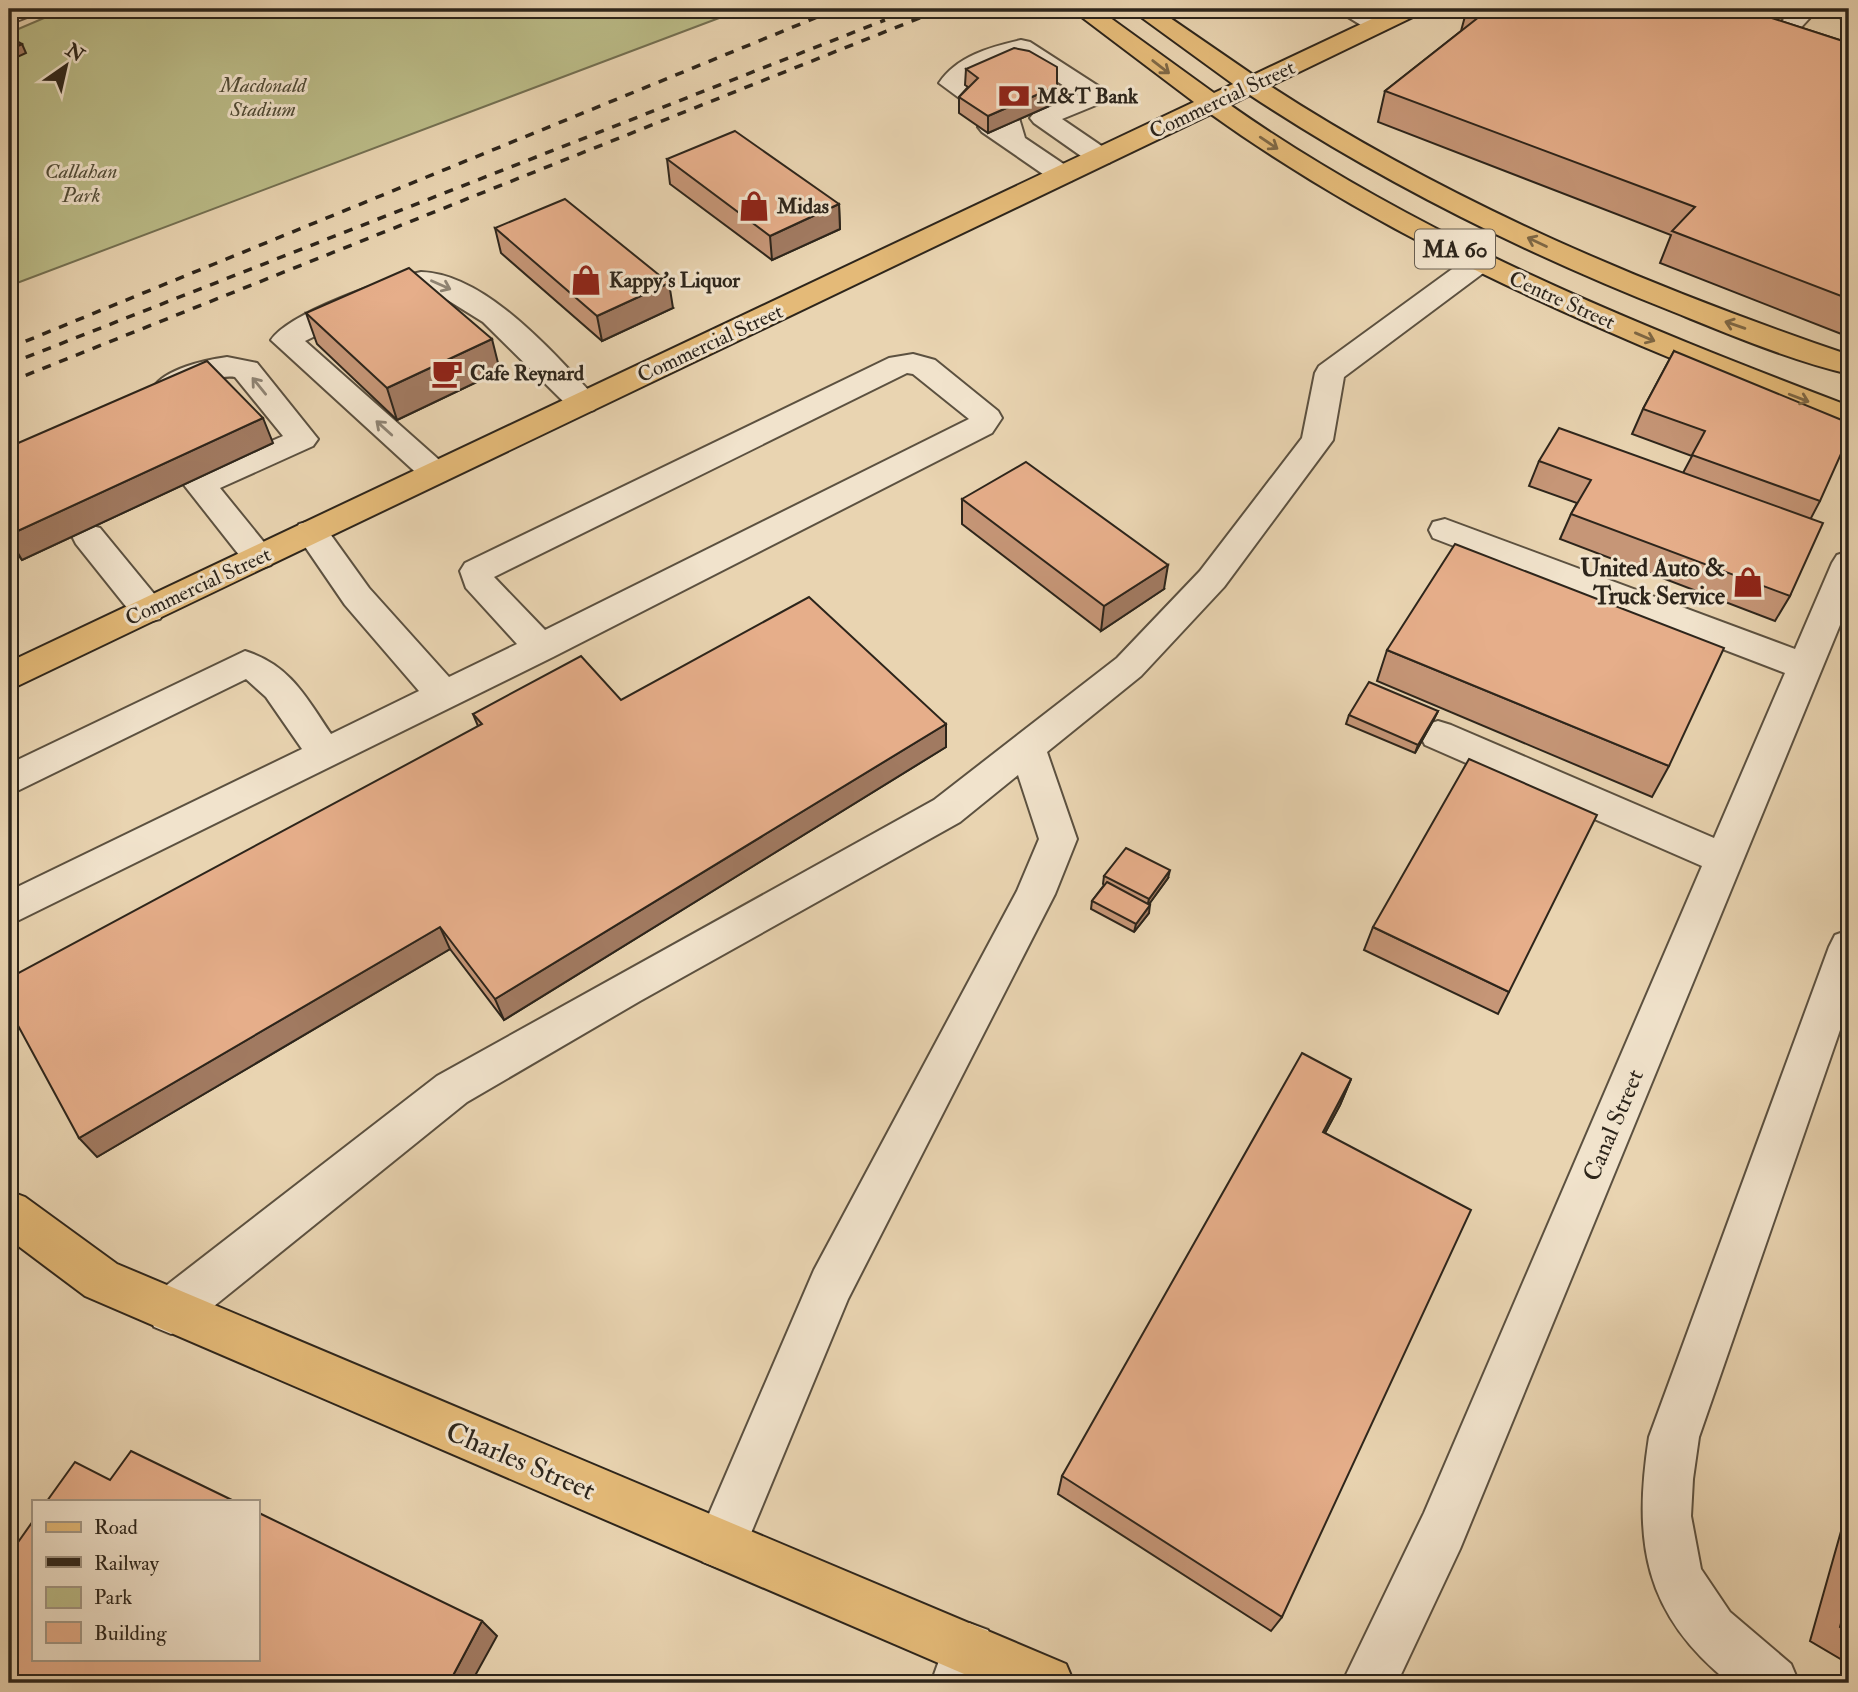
<svg xmlns="http://www.w3.org/2000/svg" width="1858" height="1692" font-family="'IM FELL Double Pica',serif">
<style>
.green{fill:#bbbc88;stroke:#747052;stroke-width:2}
.lines{fill:none;stroke-linecap:round;stroke-linejoin:round}
.minor-casing{stroke:#5c5140;stroke-width:4}
.major-casing{stroke:#2d251b;stroke-width:4}
.minor{fill:#f1e3cc;fill-rule:evenodd}
.major{fill:#e4ba78;fill-rule:evenodd}
.rail{stroke:#2d251b;stroke-width:3.5;stroke-dasharray:9 9;stroke-linecap:butt}
.wall{fill:#c69677;stroke:#2d251b;stroke-width:2}
.shaded-wall{fill:#a17a61;stroke:#2d251b;stroke-width:2}
.building{fill:#e6ae8a;stroke:#2d251b;stroke-width:2}
.oneway{stroke:#7f6845}
.oneway2{stroke:#8f8474}
.labels{text-anchor:middle;stroke-width:6;stroke-linejoin:round;paint-order:stroke}
.far-park-label{font-size:21px;font-style:italic;fill:#504b36;stroke:#f1e3cc}
.far-poi-label{font-size:21px;font-weight:bold;fill:#2d251b;stroke:#f1e3cc;text-anchor:start}
.far-street-label{font-size:21px;fill:#2d251b;stroke:#f1e3cc}
.shield{fill:#f1e3cc;stroke:#685e50;stroke-width:2}
.shield-label{font-size:23px;font-weight:bold;fill:#2d251b}
.poi-label{font-size:24px;font-weight:bold;fill:#2d251b;stroke:#f1e3cc;text-anchor:end}
.street-label{font-size:24px;fill:#2d251b;stroke:#f1e3cc}
.near-street-label{font-size:28px;fill:#2d251b;stroke:#f1e3cc}
</style>
<rect width="100%" height="100%" fill="#e9d4b1"/>
<filter id="stains"><feTurbulence type="fractalNoise" baseFrequency=".00286" numOctaves="4"/><feColorMatrix values="0 0 0 0 .2 0 0 0 0 .09 0 0 0 0 .02 0 0 0 .5 -.17"/></filter>
<radialGradient id="worn" r=".72"><stop offset=".6" stop-color="#630" stop-opacity="0"/><stop offset="1" stop-color="#630" stop-opacity=".3"/></radialGradient>
<path class="green" d="M65,9H743L9,286V33Z"/>
<g class="lines">
<defs>
<path id="minor" d="M9,9H39L35,14L9,24Z
M1335,9H1364L1389,25L1385,30H1369Z
M1793,9H1818L1794,35H1778L1774,30Z
M1021,40L1030,42L1106,91L1110,96L1106,101L1062,119L1109,151L1113,157L1109,163H1091L1034,123L1030,118L1034,113L1078,95L1018,56L980,70L965,81L1019,118L1025,138L1071,169L1075,175L1071,181H1053L982,132L978,127L989,120L939,83C957,56 990,47 1021,40Z
M1480,254L1490,256L1494,262L1490,268L1344,377L1333,440L1224,587L1141,676L1047,752L1077,839L1055,894L848,1299L739,1562L721,1569L703,1562L696,1544L814,1270L1017,891L1039,839L1018,775L960,822L640,1001L467,1102L188,1327L171,1334L154,1327L148,1311L154,1295L437,1076L934,800L1117,658L1200,571L1302,438L1315,373L1319,366L1470,256Z
M421,272C486,274 552,352 594,396L598,403L594,410L583,413L572,410L483,322L430,289L392,298L305,341L446,466L451,473L446,480L435,484L424,480L271,340C290,312 387,279 421,272Z
M913,354L935,360L998,411L1002,418L992,433L553,657L9,925V891L302,749L266,697L246,679L9,795V764L245,651C290,665 306,697 331,734L419,691L345,605L295,532L299,524L311,521L323,524L369,588L449,677L517,644L466,588L460,571L465,563L889,358ZM907,373L913,374L969,419L545,630L494,577Z
M227,357L257,363L318,439L313,446L220,488L276,557L271,565L259,569L247,565L184,485L189,477L283,436L235,377C207,373 185,402 157,395L153,388C165,369 205,360 227,357Z
M1445,519L1795,649L1832,563L1837,555L1849,551V603L1460,1549L1397,1683H1342L1424,1513L1702,866L1425,745L1420,735L1425,725L1438,721L1451,725L1714,838L1785,673L1433,538L1429,530L1433,522Z
M88,525L100,528L160,601L165,610L160,619L148,622L136,619L76,544L72,536L76,528Z
M1849,930V1004L1699,1437L1693,1479L1691,1516L1701,1569L1730,1612L1791,1664L1799,1683H1730C1643,1614 1633,1541 1649,1437L1829,947L1835,935Z
M969,1623L988,1630L995,1649L985,1683H931L950,1630Z"/>
<path id="major" d="M1071,9H1098L1214,93L1233,84L1130,9H1157L1253,75L1393,9H1423L1419,14L1270,86C1450,203 1647,286 1849,355V374C1790,360 1731,335 1674,312C1527,254 1383,183 1250,95L1230,105C1420,238 1634,324 1849,406V427C1795,414 1733,383 1680,362C1516,294 1356,218 1211,114L9,690V662L1194,102Z
M9,1191L25,1197L117,1264L1066,1664L1074,1683H985L85,1296L9,1239Z"/>
</defs>
<use href="#minor" class="minor-casing"/>
<use href="#major" class="major-casing"/>
<use href="#minor" class="minor"/>
<use href="#major" class="major"/>
<path class="rail" d="M9,348L837,9
M9,364L885,20
M9,382L942,9"/>
</g>
<path class="wall" d="M1467,9H1744L1849,43V337L1660,263L1671,235L1378,122L1385,91L1461,31Z
M1808,9H1849V21Z
M966,69L1056,103L988,133L959,113V97L968,87L965,85Z
M667,159L839,204L840,229L772,260L670,184Z
M495,228L673,308L602,341L501,253Z
M306,313L500,371L397,420L317,344Z
M1674,351L1820,501L1811,518L1790,596L1775,621L1560,539L1571,514L1577,503L1529,486L1539,461L1683,473L1692,456L1632,434L1643,409Z
M273,443L22,560L9,543V447Z
M962,499L1164,589L1101,631L962,524Z
M1387,650L1669,766L1652,797L1377,681Z
M621,700L946,724V747L504,1020L450,949L97,1157L478,726L473,714Z
M1438,711L1434,719L1415,753L1346,724L1349,715Z
M1104,876L1168,878L1149,904V913L1134,932L1091,909L1092,901L1104,885L1103,884Z
M1373,927L1509,992L1498,1014L1364,950Z
M1351,1079L1340,1105L1325,1133L1282,1617L1271,1631L1058,1494L1062,1476Z
M1849,1503V1664L1810,1641Z"/>
<path class="shaded-wall" d="M22,44L26,53L13,59L9,50Z
M1057,86L1056,103L988,133V116Z
M839,204L840,229L772,260L770,236Z
M669,283L673,308L602,341L597,316Z
M492,339L500,371L397,420L387,388Z
M263,418L273,443L22,560L9,538V535Z
M1168,565L1164,589L1101,631L1104,606Z
M1438,711L1434,719L1415,753L1418,745Z
M946,724V747L504,1020L495,999Z
M1170,870L1168,878L1147,907L1149,899Z
M1150,905L1149,913L1134,932L1136,924Z
M440,927L450,949L97,1157L79,1138Z
M1351,1079L1340,1105L1312,1157L1323,1132Z
M482,1621L497,1636L471,1683H449Z"/>
<path class="building" d="M1487,9H1744L1849,43V299L1672,231L1695,207L1385,91L1489,9Z
M9,37L22,44L9,50Z
M1014,48L1029,51L1057,67V86L988,116L959,97L978,78L966,69Z
M735,131L839,204L770,236L667,159Z
M565,199L669,283L597,316L495,228Z
M409,268L492,339L387,388L306,313Z
M1674,351L1849,423V436L1820,501L1692,455L1705,431L1643,409Z
M207,361L263,418L9,535V447Z
M1559,428L1823,523L1790,596L1571,514L1591,480L1539,461Z
M1026,462L1168,565L1104,606L962,499Z
M1455,544L1724,648L1669,766L1387,650Z
M809,597L946,724L495,999L440,927L79,1138L9,1009V978L482,724L473,714L581,656L621,700Z
M1369,682L1438,711L1418,745L1349,715Z
M1469,759L1597,815L1509,992L1373,927Z
M1126,848L1170,870L1149,899L1104,876Z
M1107,882L1150,905L1136,924L1092,901Z
M1302,1053L1351,1079L1323,1132L1471,1210L1282,1617L1062,1476Z
M131,1451L234,1501H47L75,1462L110,1480Z
M257,1512L482,1621L449,1683H9V1555L33,1521V1659H257Z
M1849,1592V1632L1840,1627Z"/>
<defs><path id="oneway-shaft" d="M-6 0H5M1.5-3L5.5 0L1.5 3" fill="none" stroke-width="1.6" stroke-linecap="round" stroke-linejoin="round" transform="scale(1.75)"/></defs>
<g class="oneway">
<use href="#oneway-shaft" transform="translate(1161 67) rotate(38)"/>
<use href="#oneway-shaft" transform="translate(1269 143) rotate(34)"/>
<use href="#oneway-shaft" transform="translate(1537 242) rotate(-155)"/>
<use href="#oneway-shaft" transform="translate(1735 325) rotate(-161)"/>
<use href="#oneway-shaft" transform="translate(1645 337) rotate(23)"/>
<use href="#oneway-shaft" transform="translate(1799 398) rotate(21)"/>
</g>
<g class="oneway2">
<use href="#oneway-shaft" transform="translate(441 285) rotate(24)"/>
<use href="#oneway-shaft" transform="translate(259 386) rotate(-129)"/>
<use href="#oneway-shaft" transform="translate(384 428) rotate(-138)"/>
</g>
<defs>
<symbol id="bank-bare" viewBox="-9 -9 18 18"><path d="M-6-4H6V4H-6ZM0-2.3a2.3 2.3 0 1 0 0 4.6a2.3 2.3 0 1 0 0-4.6Z" fill="#8f2418" stroke="#f1e3cc" stroke-width="2.5" paint-order="stroke"/></symbol>
<symbol id="shop-bare" viewBox="-9 -9 18 18"><path d="M-5-2.5h2.3a2.7 3.5 0 0 1 5.4 0H5L5.5 6h-11ZM-1.5-2.5h3a1.5 2.3 0 0 0-3 0Z" fill="#8f2418" stroke="#f1e3cc" stroke-width="2.5" paint-order="stroke"/></symbol>
<symbol id="cafe-bare" viewBox="-9 -9 18 18"><path d="M-5.5-4.5H6V0H3Q3 3.5 0 3.5H-2.5Q-5.5 3.5-5.5 0ZM3-3.2v2h1.7v-2ZM-6 4.5H4V6H-6Z" fill="#8f2418" stroke="#f1e3cc" stroke-width="2.5" paint-order="stroke"/></symbol>
</defs>
<g fill-rule="evenodd">
<use href="#bank-bare" x="992" y="74" width="44" height="44"/>
<use href="#shop-bare" x="732" y="184" width="44" height="44"/>
<use href="#shop-bare" x="564" y="258" width="44" height="44"/>
<use href="#cafe-bare" x="425" y="351" width="44" height="44"/>
<use href="#shop-bare" x="1726" y="560" width="44" height="44"/>
</g>
<g class="labels">
<g class="far-park-label">
<text x="263" y="92">Macdonald<tspan x="263" dy="24">Stadium</tspan></text>
<text x="81" y="178">Callahan<tspan x="81" dy="24">Park</tspan></text>
</g>
<g class="far-poi-label">
<text x="1037" y="103">M&amp;T Bank</text>
<text x="777" y="213">Midas</text>
<text x="609" y="287">Kappy's Liquor</text>
<text x="470" y="380">Cafe Reynard</text>
</g>
<g class="far-street-label">
<text transform="translate(1222 99) rotate(-25)" y="7">Commercial Street</text>
<text transform="translate(1562 300) rotate(24)" y="7">Centre Street</text>
<text transform="translate(710 343) rotate(-25)" y="7">Commercial Street</text>
<text transform="translate(198 586) rotate(-25)" y="7">Commercial Street</text>
</g>
<rect class="shield" x="1415" y="229.5" width="80" height="39" rx="5"/>
<g class="shield-label">
<text x="1455" y="257">MA 60</text>
</g>
<g class="poi-label">
<text x="1725" y="576">United Auto &amp;<tspan x="1725" dy="28">Truck Service</tspan></text>
</g>
<g class="street-label">
<text transform="translate(1613 1125) rotate(-67)" y="8">Canal Street</text>
</g>
<g class="near-street-label">
<text transform="translate(521 1460) rotate(23)" y="10">Charles Street</text>
</g>
</g>
<rect width="1858" height="1692" fill="none" stroke="#e9d4b1" stroke-width="35"/>
<rect x="10" y="10" width="1837" height="1671" fill="none" stroke="#2d251b" stroke-width="3.5"/>
<rect x="18" y="18" width="1823" height="1657" fill="none" stroke="#2d251b" stroke-width="2"/>
<rect x="32" y="1500" width="228" height="161" fill="#f1e3cc" stroke="#a39785" stroke-width="2"/>
<rect x="46" y="1522" width="35" height="10" fill="#e4ba78" stroke="#a39785" stroke-width="2"/>
<text x="94" y="1534" font-size="21" fill="#2d251b">Road</text>
<rect x="46" y="1557" width="35" height="10" fill="#2d251b" stroke="#a39785" stroke-width="2"/>
<text x="94" y="1570" font-size="21" fill="#2d251b">Railway</text>
<rect x="46" y="1587" width="35" height="21" fill="#bbbc88" stroke="#a39785" stroke-width="2"/>
<text x="94" y="1604" font-size="21" fill="#2d251b">Park</text>
<rect x="46" y="1622" width="35" height="21" fill="#e6ae8a" stroke="#a39785" stroke-width="2"/>
<text x="94" y="1640" font-size="21" fill="#2d251b">Building</text>
<g transform="translate(66 66) rotate(34)" stroke="#f1e3cc" stroke-width="5" paint-order="stroke">
<path d="M0-5L12 26L0 18L-12 26Z" fill="#2d251b"/>
<text y="-10" font-size="19" font-weight="bold" text-anchor="middle" fill="#2d251b">N</text>
</g>
<rect width="100%" height="100%" filter="url(#stains)"/>
<rect width="100%" height="100%" fill="url(#worn)"/>
</svg>
